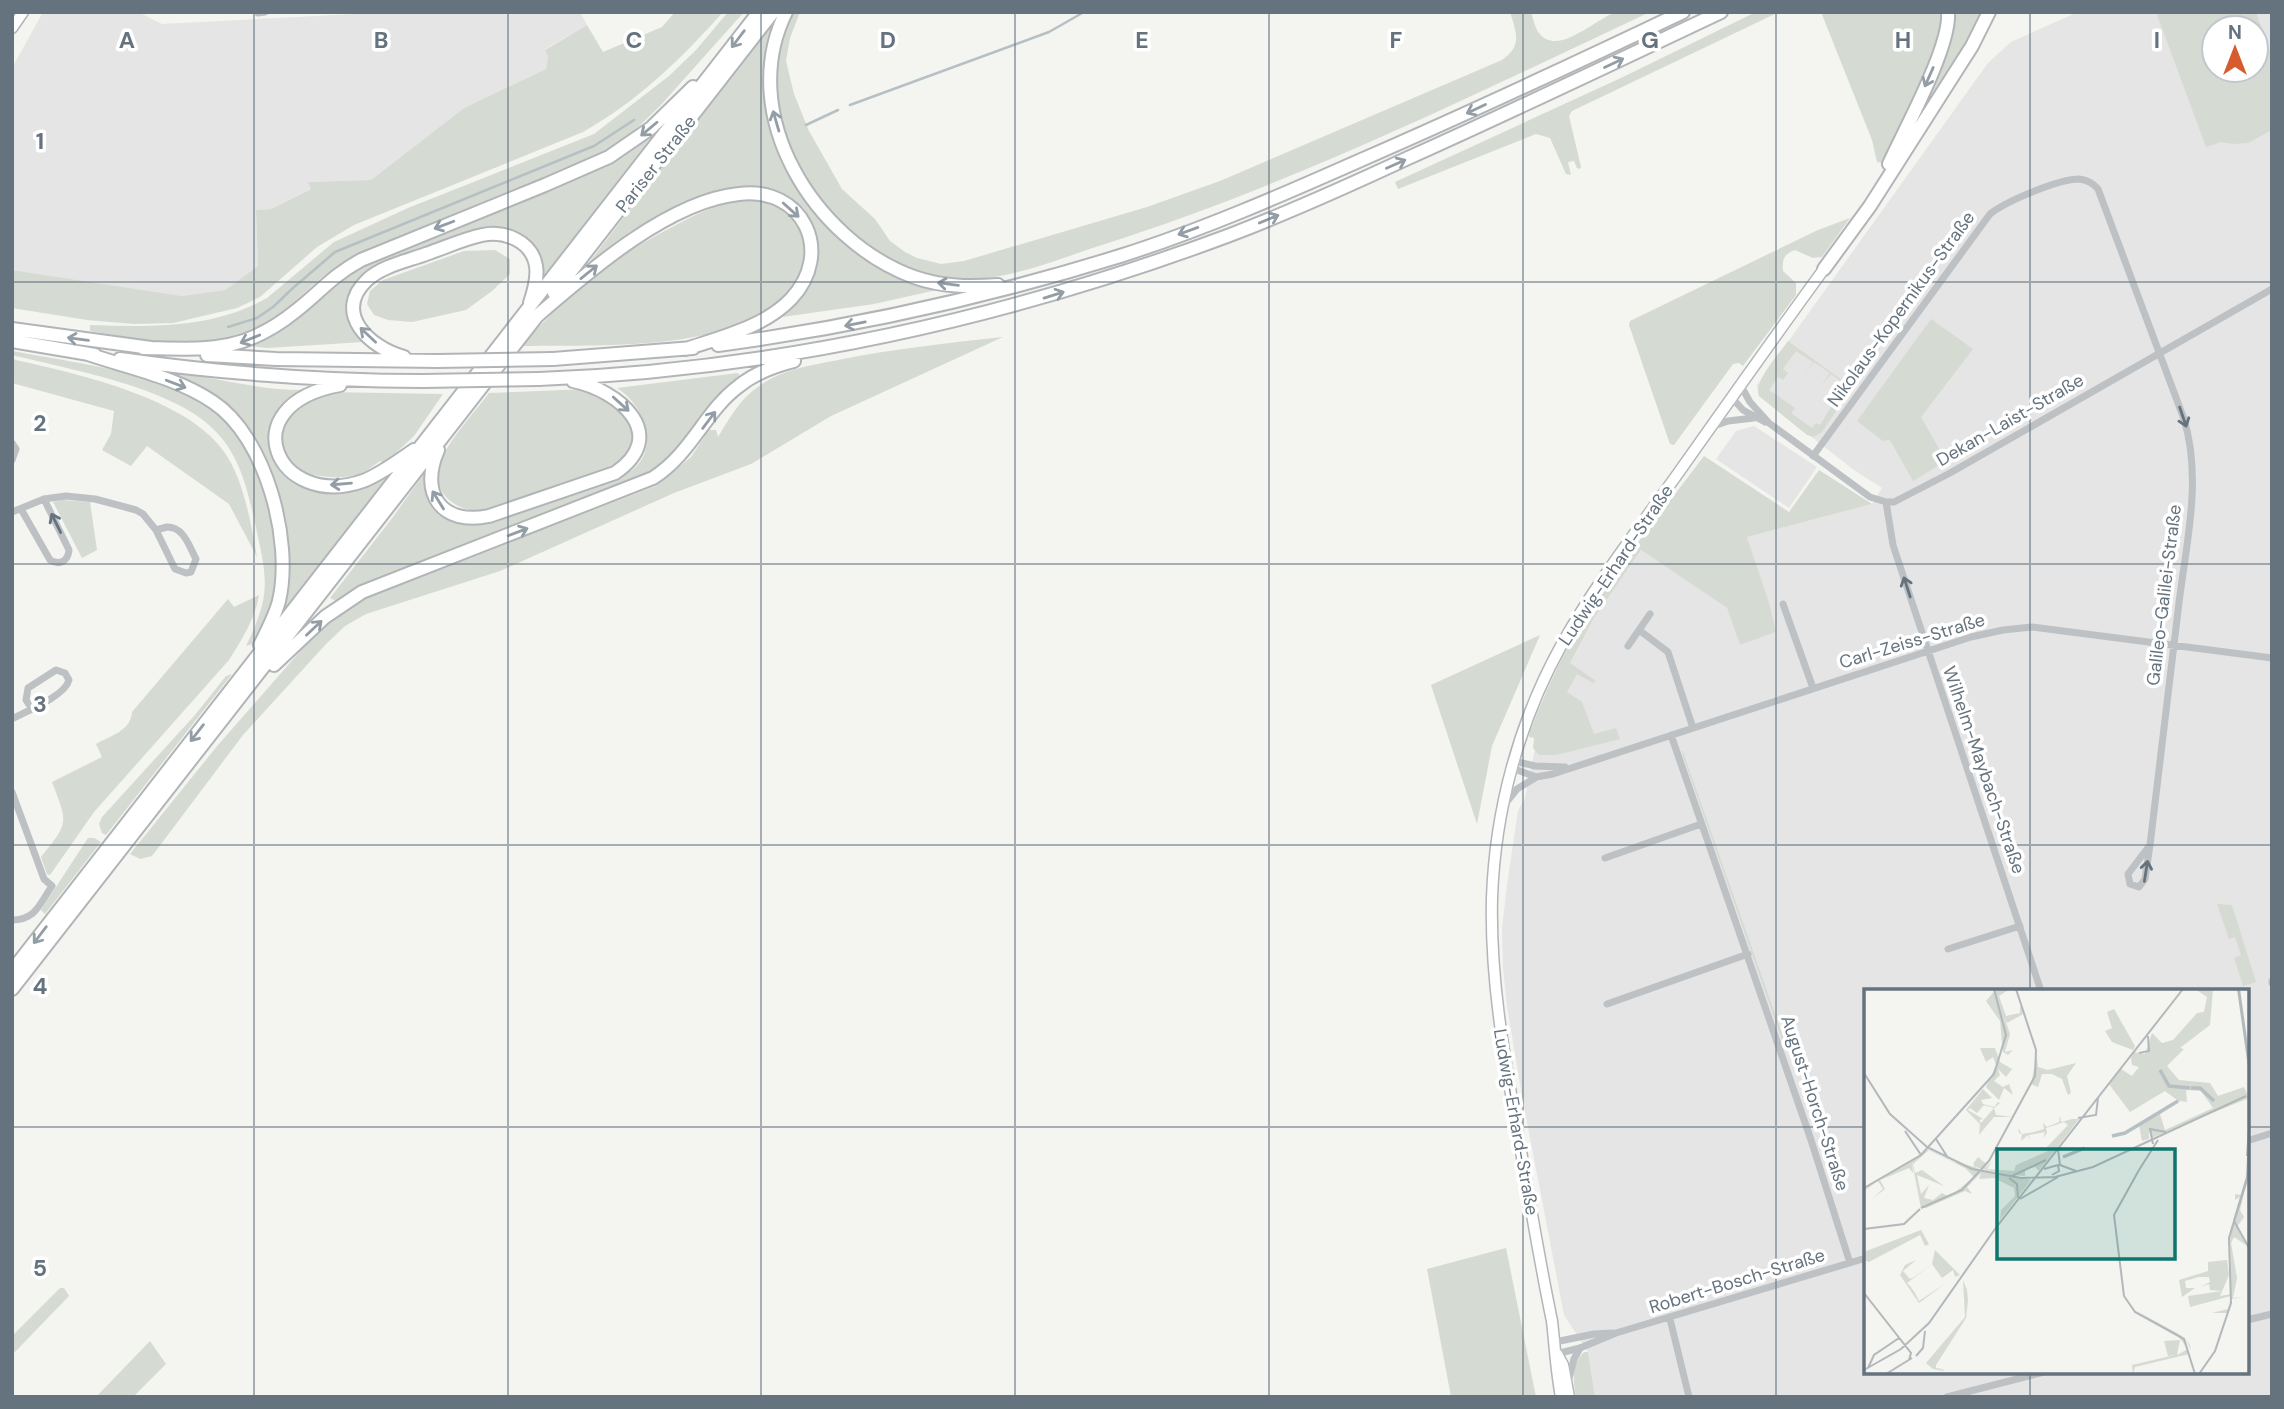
<svg xmlns="http://www.w3.org/2000/svg" width="2284" height="1409" font-family="'DM Sans',sans-serif">
<style>
.built{fill:#e4e5e4;fill-rule:evenodd}
.green{fill:#d5dad2;fill-rule:evenodd}
.lines{fill:none;stroke-linecap:round;stroke-linejoin:round}
.stream{stroke:#b6c0c4;stroke-width:2.5}
.secondary-casing{stroke:#b2b6ba;stroke-width:13}
.highway-casing{stroke:#b2b5b8;stroke-width:16}
.street{stroke:#bdc1c4;stroke-width:7}
.secondary{stroke:#fff;stroke-width:10}
.highway{stroke:#fff;stroke-width:12}
.highway-bridge-casing{stroke:#b2b5b8;stroke-width:16;stroke-linecap:butt}
.highway-bridge{stroke:#fff;stroke-width:12}
.oneway{stroke:#939da5}
.oneway2{stroke:#65737f}
.grid{fill:none;stroke:#65737f;stroke-width:2;stroke-opacity:0.55}
.labels{text-anchor:middle;stroke-width:7;stroke-linejoin:round;paint-order:stroke}
.street-label{font-size:18px;fill:#65737f;stroke:#fff}
.inset-river{fill:none;stroke:#b6c0c4;stroke-width:3.5}
.inset-road{fill:none;stroke:#b2b8bc;stroke-width:2}
.view{fill:#0f766e;fill-opacity:0.15;stroke:#0f766e;stroke-width:3.5}
.inset-edge{fill:none;stroke:#65737f;stroke-width:3.5}
.grid-label{font-size:23px;text-anchor:middle;font-weight:bold;fill:#65737f;stroke:#fff;stroke-width:7;stroke-linejoin:round;paint-order:stroke}
</style>
<rect width="100%" height="100%" fill="#f4f4f0"/>
<path class="built" d="M43,12H138L162,24L394,12H580L587,25L545,49L548,57L546,69L464,108L371,180L309,182L312,188L271,209L256,210L258,266L225,290L182,296L12,270V68Z
M2078,12H2272V1397H1595L1588,1352L1564,1315L1522,1096L1507,1006L1503,968L1502,929L1507,885L1518,811L1525,798L1535,749L1570,663L1594,618L1641,550L1727,608L1740,645L1776,632L1769,602L1747,537L1872,504L1882,488L1854,470L1759,396L1757,385L1988,63L2011,42ZM2214,28H2256V70H2214ZM1866,991H2247V1372H1866Z
M1754,426L1817,467L1789,508L1716,459L1736,431Z"/>
<path class="green" d="M675,12H723C681,59 638,101 583,132L354,225L317,247L260,297L237,308L173,323L134,324L87,320L12,308V270L182,296L225,290L258,266L256,210L271,209L311,189L308,182L371,180L464,108L546,69L548,57L545,50L587,25L603,52L662,27Z
M728,12H744L660,106L633,132L611,148L560,173L352,259C344,263 336,267 329,272C305,289 288,312 263,328C218,356 140,339 90,331V325C150,327 212,329 267,298L334,242L408,208L594,134L669,76L696,50Z
M793,12H800L790,38L786,61L794,94L809,131L842,189L875,219L890,241L905,252L917,258L941,264L964,261L1147,207L1220,181L1502,60C1522,46 1517,34 1510,12H1531C1533,18 1535,28 1539,33C1558,58 1597,17 1617,12C1627,10 1640,12 1650,12C1471,96 1291,185 1102,245C1055,260 1006,282 956,279C897,277 842,235 812,186C775,126 765,78 793,12Z
M1756,12H1779L1572,111L1569,116L1581,167L1580,169L1577,168L1574,161L1568,162L1571,175L1566,174L1550,138L1536,134L1398,189L1395,182L1623,77Z
M1821,12H1945C1946,45 1899,130 1883,163L1877,162L1872,140Z
M1952,12H1983L1977,27L1899,156Z
M2156,12H2256L2272,57V129L2270,131L2248,143L2233,144L2221,142L2206,147ZM2214,28H2256V70H2214Z
M780,14C757,76 761,94 786,154C792,168 797,185 805,198C836,248 886,275 941,289L874,304L775,318L806,286L814,271L817,258L814,232L805,216L761,189L747,188L728,190L584,269Z
M659,127L541,280C533,255 534,239 506,230L378,266C370,271 360,276 355,284C342,303 349,328 364,342L267,348L251,346L284,329L355,269L398,249L593,171L626,153Z
M757,199C779,204 801,217 805,241C808,261 803,275 791,290C737,354 599,344 521,346C570,292 611,258 676,225C702,211 726,200 757,199Z
M1850,218L1822,257L1813,258L1795,250C1784,254 1782,259 1783,271L1796,283V295L1743,366L1739,363L1733,364L1674,445L1670,444L1629,325L1630,321L1818,230Z
M495,250L510,259V274L492,291L466,310L412,322L388,320L374,315L367,304L370,291L383,280L464,251Z
M1931,319L1973,349L1921,417L1946,461L1913,481L1890,440L1883,441L1857,421Z
M1003,337L831,416L751,464L674,493L500,571L366,614L345,626L326,644L243,735L152,856L140,859L130,854L218,745L317,632L347,609L369,596L656,486L691,457L709,430H716L718,437C729,419 740,399 758,387C780,370 812,365 838,360C893,349 948,343 1003,337Z
M1788,341L1853,388L1842,403L1833,396L1838,398L1847,385L1831,374L1821,386L1830,373L1814,362L1804,375L1813,362L1796,351L1783,369L1788,373L1783,380L1778,377L1769,390L1795,408L1791,413L1812,428L1816,423L1820,425L1832,405L1838,408L1822,432L1813,437L1807,435L1759,396C1753,382 1779,354 1788,341Z
M12,351C69,362 184,375 224,418C248,443 262,475 269,508C276,538 281,569 274,599C271,613 261,629 255,643L246,646C272,593 267,579 255,523C248,492 241,460 219,435C180,388 71,370 12,355Z
M12,359C77,374 199,399 231,463C246,492 251,525 257,557L229,504L147,446L131,466L102,450L111,434L114,411L12,383Z
M160,371C208,375 254,390 302,390L281,407L274,423L271,444L273,452L307,485L392,471L280,616L276,489L257,444L239,417L225,404L213,396Z
M738,373L740,377L668,460L646,476L368,583L336,601L330,598L393,517L425,472C422,514 446,528 485,524L622,477C630,472 637,467 642,459C656,433 638,401 617,388Z
M589,389L623,409L635,431C633,448 624,461 609,470C597,477 581,477 568,483C534,496 479,529 447,498C439,490 436,480 438,469C442,447 475,412 489,393Z
M324,392L443,394L414,436L385,463L380,461C374,465 368,470 362,473C352,477 340,478 330,477C320,476 306,475 298,469C295,467 294,463 291,461C261,434 300,404 324,392Z
M1704,456L1789,512L1819,470L1872,504L1747,537L1769,602L1776,632L1740,645L1727,608L1641,550L1594,618L1570,663L1596,681L1593,683L1577,674L1567,692L1582,702L1594,734L1616,728L1620,739L1556,755H1539L1533,748L1534,738L1529,737L1530,731C1542,701 1554,672 1570,644C1608,576 1658,518 1704,456Z
M62,500L90,502L97,550L82,558L53,502Z
M259,595C255,619 242,639 229,660L94,812L50,875L47,874L41,857C69,822 68,824 52,782L102,757L96,744C110,736 131,731 132,712L228,599L234,607Z
M1540,635L1492,746L1477,824L1431,685Z
M232,674L106,835L102,833L99,824L102,817L195,715L226,676Z
M1682,749L1786,1045L1784,1046L1683,756Z
M88,838H94L101,842L45,914L41,910Z
M2217,904L2232,905L2256,982L2243,986L2234,958L2241,955L2235,937L2229,939Z
M1506,1248L1536,1397H1451L1427,1269Z
M60,1288H64L69,1296L12,1355V1336Z
M150,1341L166,1364L133,1397H96Z
M1584,1352H1588L1595,1397H1576C1573,1380 1571,1365 1584,1352Z"/>
<g class="lines">
<path class="stream" d="M850,105L1049,32L1084,12
M806,125L838,110
M228,327L257,318L273,307L293,288L335,252L594,146L634,120"/>
<defs>
<path id="secondary" d="M12,28L23,12
M1557,1354L1563,1365L1569,1397
M1561,1397C1556,1371 1555,1347 1552,1321C1539,1259 1529,1196 1518,1134C1504,1055 1490,978 1492,898C1495,810 1519,721 1562,644C1596,583 1639,528 1679,472C1727,404 1775,336 1824,269"/>
<path id="highway" d="M786,12C735,115 815,241 914,277C942,287 970,287 998,285
M1889,164C1905,129 1951,46 1948,12
M1824,269L1870,206L1972,46L1989,12
M554,293L773,12
M12,329L151,348
M12,341L95,355
M718,345C854,327 988,297 1120,256C1202,230 1282,195 1361,160C1469,113 1576,63 1683,12
M143,348C208,349 243,354 297,310C321,291 332,276 361,260L545,185L609,157L651,128L693,87
M88,354C129,368 176,377 213,402C266,437 293,541 279,601C275,616 267,631 260,645
M207,355L276,359L438,361
M404,357C370,348 332,313 367,280C382,266 407,261 426,254C444,248 463,239 482,235C504,230 532,241 536,266C538,278 534,291 530,303
M120,359C220,373 321,381 423,381
M553,359L693,348
M539,379C776,370 1008,318 1230,235C1290,212 1350,185 1408,158C1513,111 1617,61 1721,12
M340,385C229,405 277,511 363,481C381,474 398,461 414,450
M438,450C419,493 441,526 489,516L615,473C671,435 619,390 573,381
M274,665L325,617L362,592L653,478C692,453 705,411 739,386C755,373 774,366 794,361
M12,971L759,12
M12,989L537,316C589,271 669,201 739,194C803,186 835,252 791,299C764,327 722,337 686,349"/>
</defs>
<use href="#secondary" class="secondary-casing"/>
<use href="#highway" class="highway-casing"/>
<path class="street" d="M258,13L265,12
M1741,386L1750,402L1769,423L1870,497L1886,502H1894L1950,473L2272,289
M1732,398L1743,410L1765,422
M1711,427L1728,421L1754,418
M12,443L16,449L12,460
M1813,456L1990,214C2006,201 2059,179 2079,179C2087,180 2093,183 2098,189L2184,419C2203,481 2185,548 2178,611C2168,689 2159,767 2150,845L2145,879L2139,887L2130,884L2128,874L2150,845
M1886,502L1893,545L2041,991
M21,509L50,560C60,566 68,561 69,550L44,499
M12,512L44,499L66,496L95,499L136,510L143,514L156,530
M167,527C184,527 189,546 196,559L191,572L186,573L175,569L156,530Z
M1783,604L1813,688
M1639,630L1668,652L1693,728
M1628,646L1650,614
M12,719C27,711 65,696 69,680L65,673L56,670L28,688L26,700L32,709
M1671,735L1811,1140L1850,1263
M1514,761L1535,766L1565,767
M1512,768L1536,777L1553,774L1971,637L2003,630L2032,627L2272,658
M12,792L44,879L52,886C40,903 36,920 12,920
M1505,804L1517,789L1535,778
M1605,858L1701,824
M1948,949L2020,926
M2272,981V983
M1607,1004L1748,954
M2247,1141L2272,1133
M1670,1319L1689,1397
M2247,1320L2272,1314
M1555,1342L1594,1334L1612,1333
M1556,1354L1580,1348L1616,1333L1866,1258
M1568,1382L1574,1359L1580,1348
M1947,1397L2044,1372"/>
<use href="#secondary" class="secondary"/>
<use href="#highway" class="highway"/>
<defs>
<path id="highway-bridge" d="M438,361L553,359
M423,381L539,379"/>
</defs>
<use href="#highway-bridge" class="highway-bridge-casing"/>
<use href="#highway-bridge" class="highway-bridge"/>
</g>
<defs><path id="oneway-shaft" d="M-6 0H5M1.5-3L5.5 0L1.5 3" fill="none" stroke-width="1.6" stroke-linecap="round" stroke-linejoin="round" transform="scale(1.75)"/></defs>
<g class="oneway">
<use href="#oneway-shaft" transform="translate(738 39) rotate(127)"/>
<use href="#oneway-shaft" transform="translate(1614 63) rotate(-25)"/>
<use href="#oneway-shaft" transform="translate(1929 77) rotate(114)"/>
<use href="#oneway-shaft" transform="translate(1476 109) rotate(155)"/>
<use href="#oneway-shaft" transform="translate(776 121) rotate(-106)"/>
<use href="#oneway-shaft" transform="translate(649 129) rotate(140)"/>
<use href="#oneway-shaft" transform="translate(1396 164) rotate(-24)"/>
<use href="#oneway-shaft" transform="translate(791 210) rotate(42)"/>
<use href="#oneway-shaft" transform="translate(1269 219) rotate(-22)"/>
<use href="#oneway-shaft" transform="translate(444 225) rotate(159)"/>
<use href="#oneway-shaft" transform="translate(1188 231) rotate(160)"/>
<use href="#oneway-shaft" transform="translate(589 272) rotate(-39)"/>
<use href="#oneway-shaft" transform="translate(948 284) rotate(-173)"/>
<use href="#oneway-shaft" transform="translate(1054 295) rotate(-17)"/>
<use href="#oneway-shaft" transform="translate(855 324) rotate(169)"/>
<use href="#oneway-shaft" transform="translate(368 335) rotate(-137)"/>
<use href="#oneway-shaft" transform="translate(78 339) rotate(-173)"/>
<use href="#oneway-shaft" transform="translate(250 339) rotate(158)"/>
<use href="#oneway-shaft" transform="translate(176 384) rotate(21)"/>
<use href="#oneway-shaft" transform="translate(621 404) rotate(42)"/>
<use href="#oneway-shaft" transform="translate(709 420) rotate(-53)"/>
<use href="#oneway-shaft" transform="translate(341 484) rotate(175)"/>
<use href="#oneway-shaft" transform="translate(438 500) rotate(-122)"/>
<use href="#oneway-shaft" transform="translate(518 532) rotate(-21)"/>
<use href="#oneway-shaft" transform="translate(314 628) rotate(-43)"/>
<use href="#oneway-shaft" transform="translate(197 733) rotate(128)"/>
<use href="#oneway-shaft" transform="translate(40 935) rotate(127)"/>
</g>
<g class="oneway2">
<use href="#oneway-shaft" transform="translate(2183 417) rotate(71)"/>
<use href="#oneway-shaft" transform="translate(56 523) rotate(-116)"/>
<use href="#oneway-shaft" transform="translate(1907 587) rotate(-108)"/>
<use href="#oneway-shaft" transform="translate(2146 871) rotate(-81)"/>
</g>
<path class="grid" d="M254,12V1397M508,12V1397M761,12V1397M1015,12V1397M1269,12V1397M1523,12V1397M1776,12V1397M2030,12V991M12,282H2272M12,564H2272M12,845H2272M12,1127H1866M2247,1127H2272M2030,1372V1397"/>
<g class="labels">
<g class="street-label">
<text transform="translate(656 164) rotate(-52)" y="6">Pariser Straße</text>
<text transform="translate(1901 309) rotate(-54)" y="6">Nikolaus-Kopernikus-Straße</text>
<text transform="translate(2010 420) rotate(-30)" y="6">Dekan-Laist-Straße</text>
<text transform="translate(1616 565) rotate(-56)" y="6">Ludwig-Erhard-Straße</text>
<text transform="translate(2164 595) rotate(-83)" y="6">Galileo-Galilei-Straße</text>
<text transform="translate(1912 641) rotate(-17)" y="6">Carl-Zeiss-Straße</text>
<text transform="translate(1984 770) rotate(71)" y="6">Wilhelm-Maybach-Straße</text>
<text transform="translate(1815 1103) rotate(72)" y="6">August-Horch-Straße</text>
<text transform="translate(1516 1122) rotate(80)" y="6">Ludwig-Erhard-Straße</text>
<text transform="translate(1737 1281) rotate(-17)" y="6">Robert-Bosch-Straße</text>
</g>
</g>
<g transform="translate(1864 989)">
<rect width="385" height="385" fill="#f4f4f0"/>
<path d="M132,0H146L135,7L142,27L156,24V17L161,24L143,34L140,27L146,45L141,63L149,61L144,66L139,63L136,32L122,12ZM331,0H349L346,36L316,59L320,60L303,77L315,91L346,94L354,107L380,98L385,109L287,149L285,141V150L278,152L275,136L261,145L247,146L264,142L313,111L301,102L266,123L245,95L257,80L268,87L275,78L268,76L267,69L270,63L281,65L288,44L298,54L309,51L333,24L340,23L343,8ZM322,101L337,102L349,119L301,141L296,125L316,112L323,113ZM250,20L271,57L269,61L248,53L241,42L248,39L243,23ZM116,59H131L136,73L148,80L142,88L134,80L136,86L130,92L139,98L145,95L149,106L140,99L135,111L122,98L132,76L129,68L122,73ZM178,67L173,69L174,78L184,81L212,74L203,87L207,104L204,106L198,90L188,85H178L174,98L167,95L172,69ZM119,100L128,109L117,111L119,115L130,118L134,113L136,114L130,119L132,126L149,128H130L115,146L116,135L102,121ZM120,102L106,119L113,124L120,116L130,119L117,134L115,131L119,130L104,121ZM196,126L197,133L208,130H215L175,182L171,178L161,181V187L146,186L112,179L109,175L114,168L121,174L129,167L120,180L128,173L123,180L150,182L152,176L184,162L183,158L204,136L200,133L182,139L183,144L179,149L181,143L165,146L166,152L164,146L157,152L158,145L155,144L154,139L158,145L170,143L180,140L179,134L183,138L195,133ZM65,160L90,173L167,191L136,231L137,221L151,207L150,199L130,189L115,190L117,184L103,198L108,205L101,202L62,219H57L48,173L49,184L45,179L16,191L21,200L8,210L19,200L14,192L0,202V200ZM65,161L101,179L110,188L85,208L78,204L69,211L60,209L65,196L57,205L53,186L80,197L58,181L51,184L49,175ZM380,204L376,221L380,228L373,238L382,256L370,248L367,254L373,289L369,309L382,308L367,310L363,324H348L364,320L367,307L326,318L324,307L358,302L346,301L345,295L336,298L346,293L345,288H335L321,292L322,299H331L318,308L315,291L344,282V273L363,271L365,286L356,307L367,305L366,242L376,208L371,211V205L378,206L377,212ZM57,241L65,255L61,257L56,246L5,273L0,271V263ZM71,261L96,286L91,288L89,281L78,289L68,275L43,294L46,297L59,287L46,297L51,304L55,312L82,294L55,314L36,286L41,276L52,271L39,282L46,290L50,288L68,275ZM99,291L103,301L104,311L102,329L72,376V379L78,380L81,382L69,380L62,374L101,328ZM269,320L313,344L319,348L322,351L326,356L327,361L322,351L314,346L319,350L323,357L325,365L271,378L269,385L268,376L311,366L304,367L300,352L316,351L313,366L324,360L314,347Z" fill="#d5dad2" fill-rule="evenodd"/>
<path class="inset-river" d="M296,81L305,97L326,99M327,99H336L350,112M248,147L261,144L314,112M199,168L221,159"/>
<path class="inset-road" d="M374,0L385,78M375,0L385,71M275,64L285,62L284,47M0,84L26,125L63,158L108,180L157,189L191,188L229,178L382,107M214,129L232,126L234,109M41,142L57,166M72,150L84,169M385,150L383,188L370,232L385,259M289,155L286,140L302,143M194,160L196,176L212,182M383,167L385,140M180,180L194,176L195,182L188,186M275,181L250,226L260,307L271,323L320,350L331,385M275,181L294,151M148,187L182,171M145,189L153,195L154,209M0,199L57,166L130,85L142,46L130,0M156,210L194,188M57,219L98,201L125,172L171,87L172,61L152,0M0,240L40,235L56,220M0,304L47,364L45,371M52,367L59,359L61,342M4,379L10,366L35,349M0,381L37,360L65,334L131,240L319,0M22,385L48,369M335,385L351,362L367,314L365,249L383,191L385,165"/>
<path class="view" d="M133,160H311V270H133Z"/>
<rect width="385" height="385" class="inset-edge"/>
</g>
<g class="grid-label">
<text x="127" y="48">A</text>
<text x="381" y="48">B</text>
<text x="634" y="48">C</text>
<text x="888" y="48">D</text>
<text x="1142" y="48">E</text>
<text x="1396" y="48">F</text>
<text x="1650" y="48">G</text>
<text x="1903" y="48">H</text>
<text x="2157" y="48">I</text>
<text x="40" y="149">1</text>
<text x="40" y="431">2</text>
<text x="40" y="712">3</text>
<text x="40" y="994">4</text>
<text x="40" y="1276">5</text>
</g>
<rect width="2284" height="1409" fill="none" stroke="#65737f" stroke-width="28"/>
<g transform="translate(2235 49)"><circle r="33" fill="#ffffff" stroke="#c1c7cc" stroke-width="2"/>
<path d="M0-5L12 26L0 18L-12 26Z" fill="#d65b2e"/>
<text y="-10" font-size="19" font-weight="bold" text-anchor="middle" fill="#65737f">N</text>
</g>
</svg>
